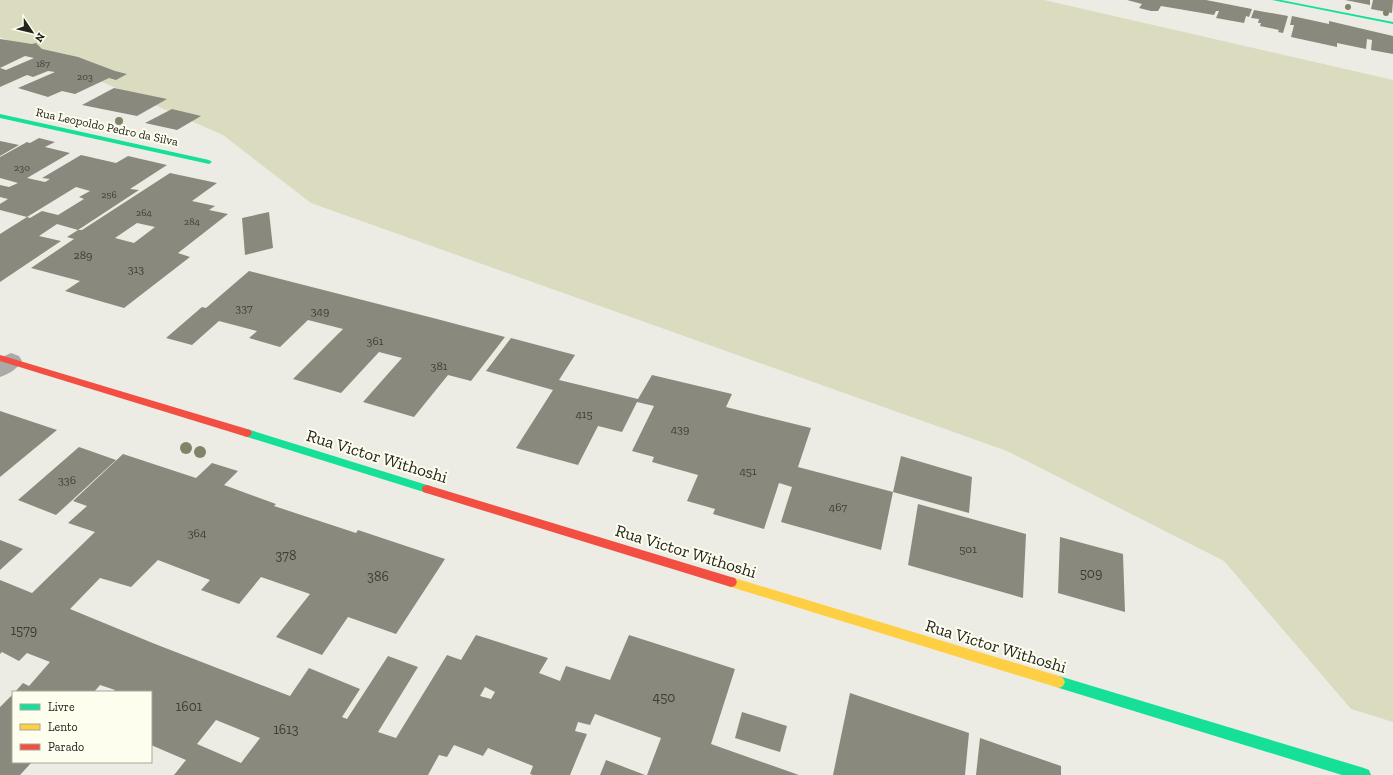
<svg xmlns="http://www.w3.org/2000/svg" width="1393" height="775" font-family="'Zilla Slab',serif">
<style>
.green{fill:#dadbbf}
.building{fill:#898a7d;fill-rule:evenodd}
.lines{fill:none;stroke-linecap:round;stroke-linejoin:round}
.street{fill:#abaaa9;fill-rule:evenodd}
.fast{fill:#16e098;fill-rule:evenodd}
.slow{fill:#ffcf43;fill-rule:evenodd}
.jam{fill:#f24e42;fill-rule:evenodd}
.tree{fill:#83836a}
.labels{text-anchor:middle;stroke-width:4;stroke-linejoin:round;paint-order:stroke}
.far-number-label{font-size:10px;fill:#3d3e36}
.far-street-label{font-size:12px;fill:#24241f;stroke:#fdfeee}
.number-label{font-size:12px;fill:#3d3e36}
.near-number-label{font-size:14px;fill:#3d3e36}
.near-street-label{font-size:17px;fill:#24241f;stroke:#fdfeee}
</style>
<rect width="100%" height="100%" fill="#ecece4"/>
<path class="green" d="M0,0H1044L1393,80V722L1351,709L1224,561L1007,451L311,203L223,135L0,37Z"/>
<path class="building" d="M1127,0H1206L1252,9L1249,17L1246,16L1244,23L1216,18L1219,11H1216L1214,15L1161,6L1158,11H1151L1139,8L1142,4Z
M1345,0H1370V5Z
M1373,0H1393L1392,13L1371,9Z
M1254,10L1288,16L1283,33L1278,32L1279,30L1260,26L1261,23H1258L1259,19L1251,18Z
M1292,16L1329,24V21L1393,36V54L1371,50L1372,40L1367,39L1366,49L1337,43V47L1291,37L1294,25H1290Z
M0,39L32,44L36,43L42,49L78,57L115,71L127,74L116,80L109,78L75,94L62,91L48,97L18,88L55,72L48,71L33,77L27,75L0,87ZM25,56L34,58L6,70L0,68Z
M114,88L167,99L137,116L82,105Z
M172,109L201,116L177,130L145,123Z
M39,138L55,142L45,147L70,153L27,178L45,182L50,179L42,178L81,155L116,163L128,156L167,165L130,189L139,190L78,230L57,224L39,236L61,241L0,282V234L27,217L30,218L42,211L58,215L84,199L79,197L90,191L76,187L27,217L0,210V204L8,199L0,197V185L9,187L18,183L0,178V157L27,142L30,143Z
M0,141L19,145L0,156Z
M170,173L217,183L192,201L215,206L209,210L228,214L178,253L190,257L124,308L65,291L80,281L31,268L74,239L67,237L78,230H82ZM137,223L155,227L134,243L115,238Z
M269,212L273,248L245,255L242,218Z
M249,271L437,319L505,337L471,381L448,375L414,417L363,402L402,358L379,352L341,393L293,379L343,329L308,320L280,347L249,338L257,331L219,321L192,345L166,338L202,307L206,308Z
M511,338L575,355L559,380L638,399L652,375L732,394L726,407L811,428L798,467L893,492L901,456L972,477L969,513L893,492L881,550L781,522L792,487L779,483L764,529L713,514L715,509L687,501L698,475L652,462L654,457L632,451L654,406L637,402L622,432L598,426L578,465L516,448L553,390L486,371Z
M0,411L57,430L0,477Z
M79,447L116,460L56,515L18,500Z
M123,454L196,478L212,463L238,471L224,485L276,504L274,506L356,533L358,530L445,559L396,634L348,617L322,655L276,637L310,594L261,577L239,604L201,590L210,580L158,560L131,587L100,578L70,609L155,644L290,696L309,668L360,689L342,717L347,719L388,656L418,667L378,732L396,738L447,655L461,660L476,635L548,658L539,673L560,681L566,666L610,680L629,635L735,669L711,744L799,775H647L661,738L595,714L590,725L578,722L575,731L587,734L570,775H533L530,774L533,766L488,748L483,756L454,745L447,757L439,755L428,775H174L186,760L151,745V692H113L115,690L100,685L94,692H15L23,683L29,686L50,662L27,653L19,661L2,652L0,654V580L32,593L95,532L68,523L87,506L73,501ZM485,687L495,692L491,699L480,696ZM216,720L260,738L241,763L197,744Z
M918,504L1026,534L1023,598L908,565Z
M1060,537L1123,554L1125,612L1058,593Z
M0,540L23,549L0,570Z
M850,693L969,733L965,775H833Z
M13,694V762H32L20,775H0V707Z
M742,712L787,726L780,752L735,738Z
M980,738L1061,766V775H976Z
M606,760L645,775H600Z"/>
<g class="lines">
<path class="street" d="M11,353L19,356L22,361C17,369 9,374 0,377V358Z"/>
<path class="fast" d="M1272,0H1281L1393,22V24Z
M0,114L209,160L212,162L209,164L0,118Z
M247,429L427,485L431,486L432,489L431,492L427,493L244,436L242,433L244,430Z
M1059,676L1364,768L1369,770L1371,775H1342L1059,688L1055,686L1053,682L1055,678Z"/>
<path class="slow" d="M731,577L1059,676L1063,678L1065,682L1063,686L1059,688L731,587L727,586L725,582L727,578Z"/>
<path class="jam" d="M0,355L247,429L250,430L252,433L250,436L247,437L0,361Z
M427,485L731,577L735,578L737,582L735,586L731,587L423,492L422,489L423,486Z"/>
</g>
<g class="tree">
<circle cx="1348" cy="7" r="3"/>
<circle cx="1386" cy="13" r="3"/>
<circle cx="119" cy="121" r="4"/>
<circle cx="186" cy="448" r="6"/>
<circle cx="200" cy="452" r="6"/>
</g>
<g class="labels">
<g class="far-number-label">
<text x="43" y="67">187</text>
<text x="85" y="80">203</text>
<text x="22" y="171">230</text>
<text x="109" y="198">256</text>
<text x="144" y="216">264</text>
<text x="192" y="225">284</text>
</g>
<g class="far-street-label">
<text transform="translate(107 127) rotate(12)" y="4">Rua Leopoldo Pedro da Silva</text>
</g>
<g class="number-label">
<text x="83" y="259">289</text>
<text x="136" y="273">313</text>
<text x="244" y="312">337</text>
<text x="320" y="315">349</text>
<text x="375" y="345">361</text>
<text x="439" y="370">381</text>
<text x="584" y="418">415</text>
<text x="680" y="433">439</text>
<text x="748" y="475">451</text>
<text x="67" y="484">336</text>
<text x="838" y="511">467</text>
<text x="197" y="537">364</text>
<text x="968" y="553">501</text>
</g>
<g class="near-number-label">
<text x="286" y="560">378</text>
<text x="1091" y="578">509</text>
<text x="378" y="581">386</text>
<text x="24" y="635">1579</text>
<text x="664" y="702">450</text>
<text x="189" y="711">1601</text>
<text x="286" y="734">1613</text>
</g>
<g class="near-street-label">
<text transform="translate(377 456) rotate(17)" y="6">Rua Victor Withoshi</text>
<text transform="translate(686 551) rotate(17)" y="6">Rua Victor Withoshi</text>
<text transform="translate(996 646) rotate(17)" y="6">Rua Victor Withoshi</text>
</g>
</g>
<rect x="12" y="691" width="140" height="72" fill="#fdfeee" stroke="#a6a79b"/>
<rect x="20" y="704" width="20" height="6" fill="#16e098" stroke="#a6a79b"/>
<text x="48" y="711" font-size="12" fill="#24241f">Livre</text>
<rect x="20" y="724" width="20" height="6" fill="#ffcf43" stroke="#a6a79b"/>
<text x="48" y="731" font-size="12" fill="#24241f">Lento</text>
<rect x="20" y="744" width="20" height="6" fill="#f24e42" stroke="#a6a79b"/>
<text x="48" y="751" font-size="12" fill="#24241f">Parado</text>
<g transform="translate(32 32) rotate(125)" stroke="#fdfeee" stroke-width="3" paint-order="stroke">
<path d="M0-3L7 15L0 10L-7 15Z" fill="#24241f"/>
<text y="-6" font-size="11" font-weight="bold" text-anchor="middle" fill="#24241f">N</text>
</g>
</svg>
